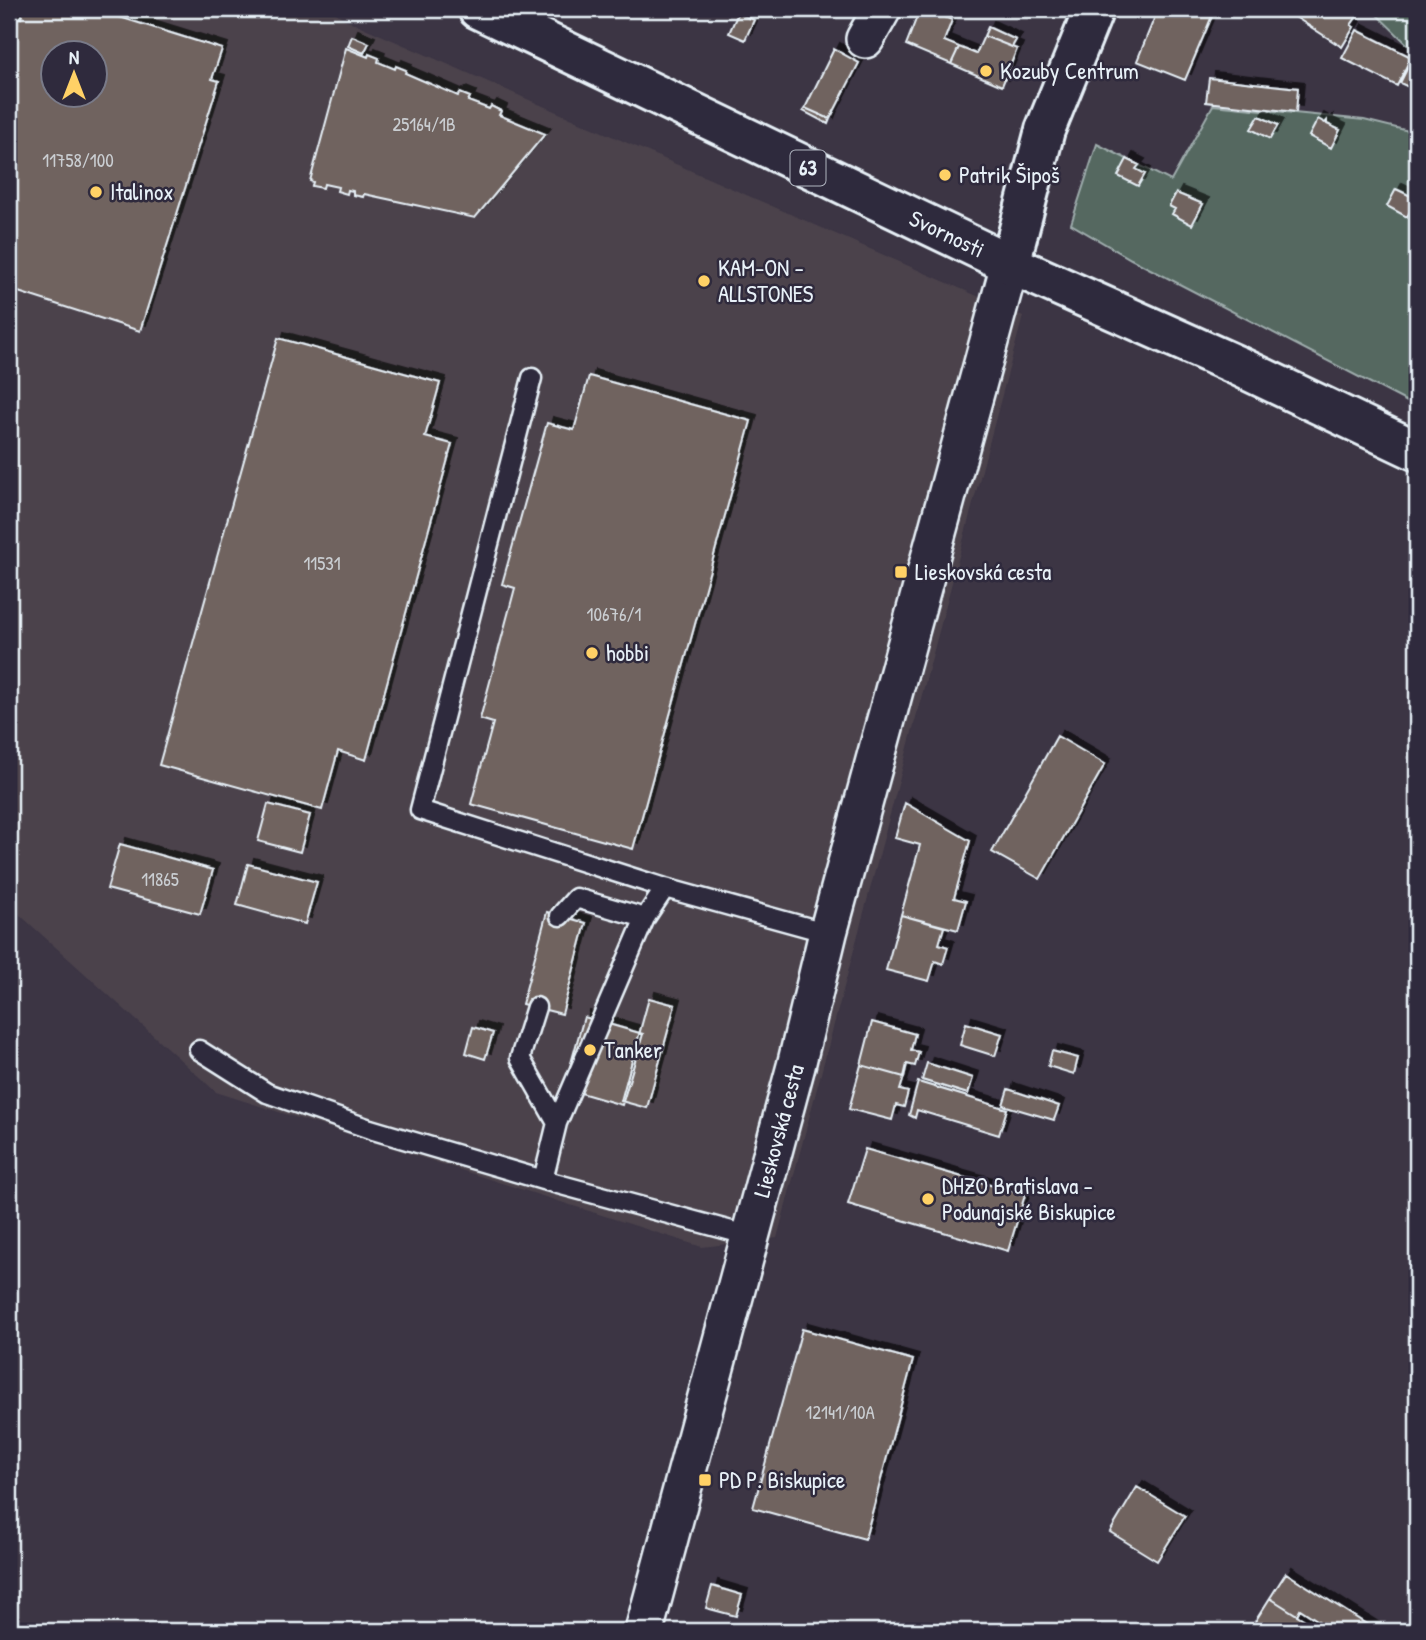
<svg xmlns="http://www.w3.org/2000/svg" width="1426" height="1640" font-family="'Patrick Hand',sans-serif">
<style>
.built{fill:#4c434c;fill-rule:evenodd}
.green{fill:#546861;stroke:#9eacac;stroke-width:2}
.building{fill:#70635f;stroke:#e8f1f8;stroke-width:2;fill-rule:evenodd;filter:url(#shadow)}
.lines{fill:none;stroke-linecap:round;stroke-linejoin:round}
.lane-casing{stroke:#e8f1f8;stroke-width:23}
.street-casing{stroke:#e8f1f8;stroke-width:42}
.secondary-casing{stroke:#e8f1f8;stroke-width:44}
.primary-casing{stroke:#e8f1f8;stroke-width:44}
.lane{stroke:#2f2a3d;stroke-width:18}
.street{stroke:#2f2a3d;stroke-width:37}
.secondary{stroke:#2f2a3d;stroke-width:38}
.primary{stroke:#2f2a3d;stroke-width:38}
.poi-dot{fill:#ffd166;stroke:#2f2a3d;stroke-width:2.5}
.labels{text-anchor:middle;stroke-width:5;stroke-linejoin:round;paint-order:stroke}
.number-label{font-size:19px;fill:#caced2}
.shield{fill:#2f2a3d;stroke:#b0b5c0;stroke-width:2}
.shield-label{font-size:21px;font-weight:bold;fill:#e8f1f8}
.poi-label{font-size:23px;fill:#e8f1f8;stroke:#2f2a3d;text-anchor:start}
.street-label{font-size:23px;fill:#e8f1f8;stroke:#2f2a3d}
</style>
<defs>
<filter id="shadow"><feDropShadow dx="6" dy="-6" stdDeviation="0" flood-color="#0009"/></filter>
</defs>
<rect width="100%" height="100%" fill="#3c3544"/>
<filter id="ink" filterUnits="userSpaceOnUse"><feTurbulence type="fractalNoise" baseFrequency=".0143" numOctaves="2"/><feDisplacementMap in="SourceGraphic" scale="14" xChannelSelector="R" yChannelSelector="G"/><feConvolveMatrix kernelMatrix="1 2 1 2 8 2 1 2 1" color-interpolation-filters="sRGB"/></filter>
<g filter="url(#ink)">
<path class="built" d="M9,9H331L344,19L1023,316L777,1238L702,1247L216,1092L9,905ZM52,52H94V94H52Z"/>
<path class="green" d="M1371,9H1417V50L1407,44Z
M1213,105L1364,120L1417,133V407L1131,259L1071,224L1097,144L1171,181Z"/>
<path class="building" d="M24,9H94L222,49L212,79L219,81L140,331L9,289V31L14,16L21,18ZM52,52H94V94H52Z
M920,9H926L952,20L944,41L959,47L951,64L906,45Z
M1158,9H1215L1185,80L1137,61Z
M1291,9H1362L1351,25L1354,27L1342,47L1289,13Z
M738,13L754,20L745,40L729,33Z
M988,27L1016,40L1012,47L984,36Z
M1357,30L1411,57L1397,86L1342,58Z
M352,36L369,43L364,53L348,46Z
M984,36L1017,49L1002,86L951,64L959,47L976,54Z
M346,48L368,57L369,54L379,58L378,62L395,69L396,66L406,70L405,73L458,96L460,93L470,97L468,101L489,109L491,106L501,111L499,115L545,134L475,218L364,194L363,197L353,195V191L348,190L347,194L337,191L338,187L324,184L323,188L312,186L313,182L310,181Z
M834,49L859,63L830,119L805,108Z
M1411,61L1417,64V91L1400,83Z
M1209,78L1298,88L1296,112L1206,102Z
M805,108L830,119L828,124L803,111Z
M1259,116L1278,125L1270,139L1251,129Z
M1318,119L1325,123L1327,121V124L1340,130L1331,148L1309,136Z
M1127,159L1139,165L1136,169L1145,174L1138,186L1118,176Z
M1396,189L1417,199L1407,217L1387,206Z
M1176,193L1203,204L1192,225L1172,214L1175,209L1169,206Z
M278,338L440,383L425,437L452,444L366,760L338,751L322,810L159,765Z
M589,376L751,421L633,849L471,804L493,723L480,719L515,588L502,584L547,423L574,430Z
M1057,736L1105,764L1040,879L992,852Z
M905,803L970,841L954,898L966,901L958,930L901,915L920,845L895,838Z
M268,804L310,815L300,852L258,841Z
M120,844L213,870L200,914L107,889Z
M248,864L317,882L305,924L237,905Z
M547,912L586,923L562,1014L522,1004Z
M901,915L944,927L939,944L948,947L943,964L935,961L929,981L886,970Z
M649,998L675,1005L647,1108L621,1101Z
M584,1017L643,1034L622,1105L564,1088Z
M872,1022L915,1034L911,1050L919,1052L915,1066L907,1064L904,1077L861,1065Z
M966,1023L1002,1034L995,1056L960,1045Z
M473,1027L493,1033L485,1059L466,1053Z
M1052,1051L1078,1058L1074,1074L1048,1066Z
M927,1063L973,1078L968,1094L922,1080Z
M861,1065L904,1077L900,1090L908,1092L904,1107L896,1105L892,1120L849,1109Z
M918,1082L1007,1109L999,1135L917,1110L915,1118L909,1115Z
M1008,1089L1059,1106L1054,1120L1003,1105Z
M865,1149L1025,1195L1008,1251L848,1204Z
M802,1329L913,1360L865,1539L753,1508Z
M1137,1487L1185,1516L1157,1561L1110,1532Z
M1286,1573L1377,1631H1334L1300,1609L1297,1615L1270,1598Z
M712,1586L742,1595L736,1616L706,1608Z
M1270,1598L1297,1615L1322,1631H1249Z"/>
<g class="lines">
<defs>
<path id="lane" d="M532,378L420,810L665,888L828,933
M560,916L576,898L645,918
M536,1007L520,1058L557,1123
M199,1050L267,1093L370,1129L543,1180L750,1236
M543,1180L557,1123L645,918L665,888"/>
<g id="street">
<path d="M865,39L882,9"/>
<path id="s1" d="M644,1631L796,1066L828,933L1010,264"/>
</g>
<path id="secondary" d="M1010,264L1045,130L1094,9"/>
<g id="primary">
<path id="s2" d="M478,9L1010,264L1236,365L1417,451"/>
</g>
</defs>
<use href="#lane" class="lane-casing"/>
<use href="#street" class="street-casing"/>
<use href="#secondary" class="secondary-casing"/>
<use href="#primary" class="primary-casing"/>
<use href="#lane" class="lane"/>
<use href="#street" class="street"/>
<use href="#secondary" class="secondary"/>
<use href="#primary" class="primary"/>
</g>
</g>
<g class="poi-dot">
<circle cx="986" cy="71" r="7"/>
<circle cx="945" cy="175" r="7"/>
<circle cx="96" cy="192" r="7"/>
<circle cx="704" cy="281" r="7"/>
<rect x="894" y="565" width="14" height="14" rx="3.5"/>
<circle cx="592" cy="653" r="7"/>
<circle cx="590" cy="1050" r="7"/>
<circle cx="928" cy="1199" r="7"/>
<rect x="698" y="1473" width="14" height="14" rx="3.5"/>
</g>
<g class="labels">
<g class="number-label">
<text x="424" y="131">25164/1B</text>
<text x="78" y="167">11758/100</text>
<text x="322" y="570">11531</text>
<text x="614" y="621">10676/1</text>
<text x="160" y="886">11865</text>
<text x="840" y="1419">12141/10A</text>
</g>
<rect class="shield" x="790.5" y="150.5" width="35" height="35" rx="5"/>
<g class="shield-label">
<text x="808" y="175">63</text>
</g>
<g class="poi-label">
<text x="1000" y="79">Kozuby Centrum</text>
<text x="959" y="183">Patrik Šipoš</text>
<text x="110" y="200">Italinox</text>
<text x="718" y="276">KAM-ON -<tspan x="718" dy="26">ALLSTONES</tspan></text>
<text x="915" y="580">Lieskovská cesta</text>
<text x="606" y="661">hobbi</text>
<text x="604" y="1058">Tanker</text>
<text x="942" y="1194">DHZO Bratislava -<tspan x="942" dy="26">Podunajské Biskupice</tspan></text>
<text x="719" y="1488">PD P. Biskupice</text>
</g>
<g class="street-label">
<text dy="8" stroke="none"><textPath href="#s2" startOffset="520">Svornosti</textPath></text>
<text dy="8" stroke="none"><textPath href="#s1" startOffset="518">Lieskovská cesta</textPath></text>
</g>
</g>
<rect width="1426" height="1640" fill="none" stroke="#2f2a3d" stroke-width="35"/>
<rect x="18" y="18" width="1391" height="1605" fill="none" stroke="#e8f1f8" stroke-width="2.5" filter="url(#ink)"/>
<g transform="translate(74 74)"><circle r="33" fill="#2f2a3d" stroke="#797a88" stroke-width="2"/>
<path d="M0-5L12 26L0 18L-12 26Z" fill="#ffd166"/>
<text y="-10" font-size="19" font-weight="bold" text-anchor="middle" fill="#e8f1f8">N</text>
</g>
</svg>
